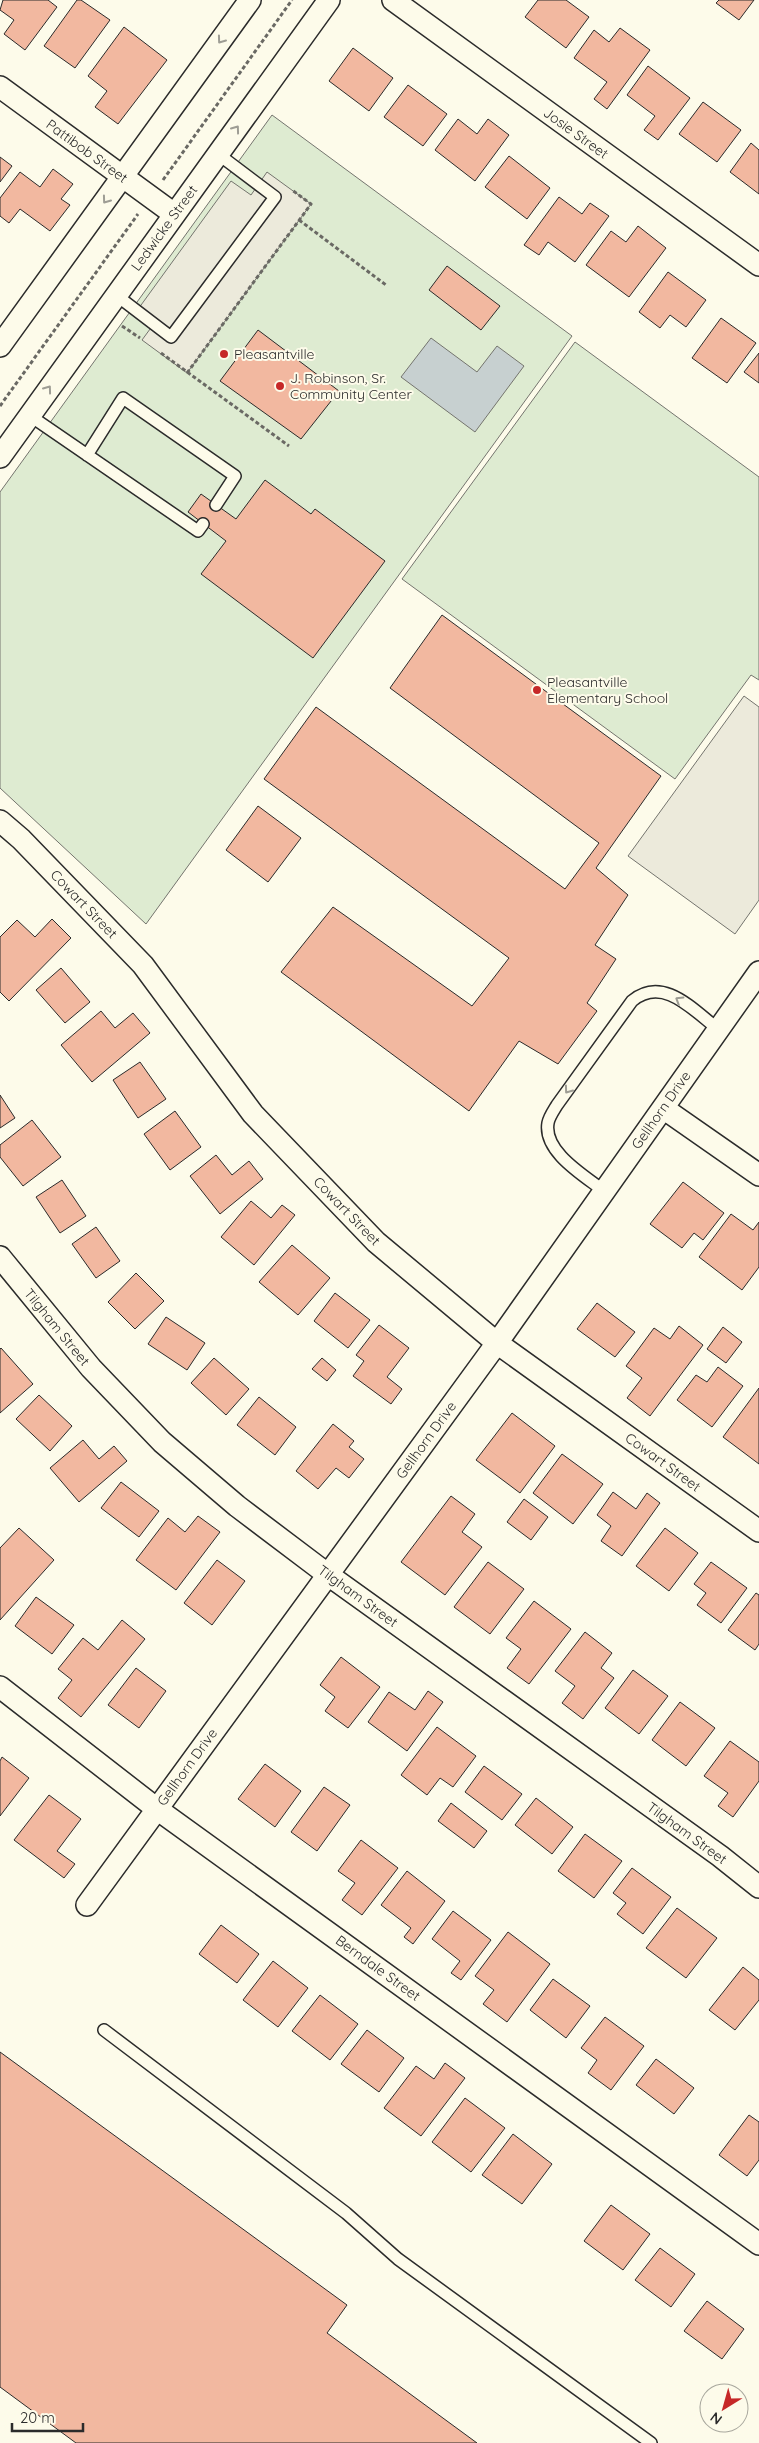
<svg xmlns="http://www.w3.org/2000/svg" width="759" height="2443" font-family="Quicksand,sans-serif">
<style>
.green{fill:#deebd1;stroke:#74746e}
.parking{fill:#eceadb;stroke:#74746e}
.water{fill:#c7d0d0;stroke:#74746e}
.building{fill:#f2b8a0;stroke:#2b2b2b}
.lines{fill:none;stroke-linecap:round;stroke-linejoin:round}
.service-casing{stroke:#2b2b2b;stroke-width:14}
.minor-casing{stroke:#2b2b2b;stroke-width:24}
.path{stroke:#6a6964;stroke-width:3;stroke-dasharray:4 2.5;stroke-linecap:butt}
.service{stroke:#fdfbea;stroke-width:11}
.minor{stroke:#fdfbea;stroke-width:21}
.oneway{stroke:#9e9d94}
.poi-dot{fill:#c62828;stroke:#fdfbea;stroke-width:2}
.labels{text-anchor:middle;stroke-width:4;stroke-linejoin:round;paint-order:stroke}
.street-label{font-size:14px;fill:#2b2b2b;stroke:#fdfbea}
.poi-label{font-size:14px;fill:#2b2b2b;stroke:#fdfbea;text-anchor:start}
</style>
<rect width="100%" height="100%" fill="#fdfbea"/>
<path class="green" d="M272,115L572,336L146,924L0,788V492Z
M575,342L759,477V680L751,675L675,779L402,579Z"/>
<path class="parking" d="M267,172L311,204L187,373L142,340L153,325L136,312L231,181L251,195Z
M744,696L759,707V900L735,934L628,856Z"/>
<path class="water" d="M431,338L477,372L497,346L524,366L475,432L401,377Z"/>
<path class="building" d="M3,0H48L57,7L25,50L4,34L14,20L0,10Z
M77,0H81L110,20L75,68L44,46Z
M538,0H566L589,17L566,48L525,17Z
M719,0H754L739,20L716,3Z
M124,27L167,60L118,124L95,107L107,91L88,76Z
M620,28L650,50L607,109L594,99L607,82L574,58L594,30L609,42Z
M353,48L393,78L369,111L329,81Z
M648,66L690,98L658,140L644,130L655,116L627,95Z
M408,85L447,114L423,146L384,117Z
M703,102L741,130L717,162L679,134Z
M458,119L477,134L488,119L509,135L475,181L435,150Z
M751,143L759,150V194L730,172Z
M509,156L550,188L527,219L485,187Z
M0,157L12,166L0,182Z
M53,169L73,184L61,199L70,205L50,231L20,209L9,223L0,216V198L20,172L40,187Z
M559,197L582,214L590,203L609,216L575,262L548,242L539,255L524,245Z
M638,226L666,248L629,297L586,265L611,231L626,242Z
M447,266L500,306L481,330L429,290Z
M668,272L706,300L686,327L670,315L660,328L639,312Z
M721,318L756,343L727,383L692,358Z
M258,330L339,391L301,439L220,381Z
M759,353V383L744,372Z
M265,480L311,514L315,509L385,561L313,658L201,574L226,541L188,512L201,494L236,519Z
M442,615L661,776L596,868L628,895L595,945L616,959L587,1003L597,1011L558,1064L519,1041L469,1111L281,972L333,907L472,1006L509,958L264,779L316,707L565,889L599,843L390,688Z
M258,806L301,838L268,882L226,850Z
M52,919L71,938L9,1001L0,992V937L17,920L35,937Z
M61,968L90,1002L65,1023L36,990Z
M101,1011L115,1028L133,1013L150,1033L92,1082L61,1045Z
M140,1062L166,1099L138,1118L113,1080Z
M0,1095L15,1118L0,1128Z
M175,1111L201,1147L170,1170L144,1134Z
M32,1120L61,1157L23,1186L0,1157V1145Z
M216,1155L232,1175L249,1161L263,1179L220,1214L190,1176Z
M62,1180L86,1216L60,1233L36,1197Z
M683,1182L724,1213L703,1240L694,1233L682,1248L650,1224Z
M251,1201L271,1218L282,1205L295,1215L254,1265L221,1237Z
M731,1214L753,1230L759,1222V1267L742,1290L699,1257Z
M96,1227L120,1261L96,1278L72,1244Z
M292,1245L330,1278L298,1315L259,1282Z
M136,1273L164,1301L135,1329L108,1302Z
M335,1293L370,1320L348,1348L314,1321Z
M597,1303L635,1332L615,1357L577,1329Z
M166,1317L205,1343L187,1370L148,1344Z
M379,1325L409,1348L387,1377L402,1389L391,1404L353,1376L364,1361L356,1355Z
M679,1326L703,1345L650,1416L627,1398L642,1378L626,1366L654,1328L670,1339Z
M723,1327L742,1342L726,1363L707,1349Z
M1,1348L33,1384L0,1413V1349Z
M214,1358L249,1389L226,1415L191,1383Z
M322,1358L336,1370L327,1381L312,1369Z
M718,1367L743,1386L712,1427L677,1400L696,1375L707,1382Z
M759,1388V1464L723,1437Z
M39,1395L72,1426L50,1451L16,1419Z
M259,1397L296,1427L275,1455L237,1425Z
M512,1413L555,1446L520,1493L476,1460Z
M333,1424L354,1441L349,1447L364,1459L349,1478L336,1468L318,1489L296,1471Z
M83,1440L99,1459L114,1446L127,1461L79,1502L50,1468Z
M562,1454L603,1484L573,1524L533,1493Z
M121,1482L159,1511L139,1537L101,1508Z
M613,1492L636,1509L647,1493L660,1503L622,1556L601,1541L611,1526L597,1515Z
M451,1496L475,1514L462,1532L482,1547L445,1595L401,1562Z
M524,1499L548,1517L531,1540L507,1522Z
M198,1516L220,1532L176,1590L136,1560L168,1518L185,1532Z
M19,1528L54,1560L0,1620V1548Z
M665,1528L698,1553L669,1591L636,1566Z
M217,1560L245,1581L212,1625L184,1603Z
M488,1562L524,1589L490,1634L454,1607Z
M711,1562L747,1588L721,1623L697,1605L706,1593L694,1584Z
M756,1593L759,1595V1644L755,1650L728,1630Z
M36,1597L74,1625L52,1654L15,1626Z
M534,1601L571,1629L529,1684L507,1668L521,1649L506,1638Z
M122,1620L145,1639L81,1717L58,1698L72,1680L58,1669L83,1638L98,1650Z
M585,1632L612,1653L601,1668L614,1678L583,1719L562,1703L575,1686L555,1671Z
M341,1657L380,1687L348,1728L325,1711L335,1697L320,1685Z
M136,1668L166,1691L139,1728L108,1705Z
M633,1670L668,1696L639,1734L605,1708Z
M428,1691L443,1702L407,1751L368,1722L389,1692L415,1710Z
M680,1702L715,1728L686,1766L652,1740Z
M437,1727L476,1756L453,1787L440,1778L427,1795L401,1775Z
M730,1741L759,1762V1781L733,1817L718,1806L728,1793L704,1776Z
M2,1757L29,1778L0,1816V1761Z
M265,1764L301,1791L275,1827L238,1799Z
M484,1766L522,1794L502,1820L465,1792Z
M324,1787L350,1805L317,1851L291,1832Z
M49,1795L81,1819L57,1851L75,1864L64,1878L14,1840Z
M536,1798L573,1827L552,1854L515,1825Z
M451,1803L487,1831L474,1848L438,1821Z
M585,1834L622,1861L594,1898L558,1871Z
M361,1840L398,1868L362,1915L342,1900L355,1883L338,1871Z
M632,1868L671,1897L643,1934L617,1914L626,1903L613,1893Z
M407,1871L445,1901L413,1944L404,1937L411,1928L381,1905Z
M677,1908L717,1938L686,1978L646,1948Z
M453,1911L491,1940L461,1980L451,1973L460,1961L432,1939Z
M221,1925L259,1954L237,1983L199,1954Z
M508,1932L550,1964L507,2022L483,2004L494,1990L475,1976Z
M273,1961L308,1988L278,2027L243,2000Z
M743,1967L759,1980V2000L735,2030L709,2010Z
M553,1979L590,2006L566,2038L530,2010Z
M320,1995L358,2024L330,2060L292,2031Z
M605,2017L644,2046L611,2090L588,2073L597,2060L581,2048Z
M367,2030L404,2058L379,2092L341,2064Z
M0,2052L347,2305L327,2333L477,2443H76L0,2387Z
M656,2059L694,2088L674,2114L636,2085Z
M445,2063L465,2078L421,2136L384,2108L416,2066L434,2079Z
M465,2098L505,2128L471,2172L432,2142Z
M749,2115L759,2122V2160L747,2176L719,2155Z
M513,2134L552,2164L522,2204L482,2175Z
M611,2205L650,2234L623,2270L584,2241Z
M660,2248L695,2274L671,2307L635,2280Z
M707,2301L744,2329L722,2359L684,2331Z"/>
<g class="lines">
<defs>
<path id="service" d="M116,295L171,337L275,197L218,154
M29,415L198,531L203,524
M87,455L123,398L235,476L216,505
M604,1191C585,1176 543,1152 548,1123C549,1117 554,1110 557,1105L632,1001C663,975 693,1010 718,1029
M104,2030L346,2213L398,2259L651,2443"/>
<path id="minor" d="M393,0L759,265
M0,87L174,214
M0,346L250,0
M0,457L329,0
M0,821L21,839L143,965L253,1114L376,1242L497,1343L759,1531
M663,1108L759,1175
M0,1257L91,1368L162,1442L237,1506L327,1574L720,1856L759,1887
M0,1687L157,1809L759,2244
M87,1905L497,1343L759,972"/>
</defs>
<use href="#service" class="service-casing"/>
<use href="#minor" class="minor-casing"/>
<path class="path" d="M163,180L292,0
M299,220L386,285
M122,326L140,338
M161,353L289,446
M187,373L311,204L292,190
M0,406L138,214"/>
<use href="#service" class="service"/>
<use href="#minor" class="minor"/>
</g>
<defs><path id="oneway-chevron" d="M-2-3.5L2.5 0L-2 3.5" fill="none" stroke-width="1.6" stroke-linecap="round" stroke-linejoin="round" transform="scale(1.25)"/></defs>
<g class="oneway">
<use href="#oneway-chevron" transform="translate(221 40) rotate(126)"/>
<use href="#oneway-chevron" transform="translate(236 129) rotate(-54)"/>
<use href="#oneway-chevron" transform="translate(106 200) rotate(126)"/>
<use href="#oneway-chevron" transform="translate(48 389) rotate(-54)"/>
<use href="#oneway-chevron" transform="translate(679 1000) rotate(-148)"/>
<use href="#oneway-chevron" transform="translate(568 1090) rotate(126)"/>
</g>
<g class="poi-dot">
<circle cx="224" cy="354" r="5"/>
<circle cx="280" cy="386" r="5"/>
<circle cx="537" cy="690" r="5"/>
</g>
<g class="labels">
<g class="street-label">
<text transform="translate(576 133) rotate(36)" y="5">Josie Street</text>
<text transform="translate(87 151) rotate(36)" y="5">Pattibob Street</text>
<text transform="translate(164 228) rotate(-54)" y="5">Ledwicke Street</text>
<text transform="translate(84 904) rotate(46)" y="5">Cowart Street</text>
<text transform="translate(661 1110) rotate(-55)" y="5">Gellhorn Drive</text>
<text transform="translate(347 1211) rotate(46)" y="5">Cowart Street</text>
<text transform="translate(57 1327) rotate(51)" y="5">Tilgham Street</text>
<text transform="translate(426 1440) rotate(-54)" y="5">Gellhorn Drive</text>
<text transform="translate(663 1462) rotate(36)" y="5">Cowart Street</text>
<text transform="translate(358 1596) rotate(36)" y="5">Tilgham Street</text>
<text transform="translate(187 1767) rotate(-54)" y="5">Gellhorn Drive</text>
<text transform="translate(687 1833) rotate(36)" y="5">Tilgham Street</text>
<text transform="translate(378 1968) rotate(36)" y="5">Berndale Street</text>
</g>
<g class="poi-label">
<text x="234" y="359">Pleasantville</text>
<text x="290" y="383">J. Robinson, Sr.<tspan x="290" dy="16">Community Center</tspan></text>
<text x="547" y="687">Pleasantville<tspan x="547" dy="16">Elementary School</tspan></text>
</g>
</g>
<g transform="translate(724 2408) rotate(217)"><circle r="24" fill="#fdfbea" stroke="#a9a89e"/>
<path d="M0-4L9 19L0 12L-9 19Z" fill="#c62828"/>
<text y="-8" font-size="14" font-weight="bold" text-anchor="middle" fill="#2b2b2b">N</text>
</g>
<path d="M12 2423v8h71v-8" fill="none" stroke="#2b2b2b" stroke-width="2.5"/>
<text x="20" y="2423" font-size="15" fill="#2b2b2b" stroke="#fdfbea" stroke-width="4" paint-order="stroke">20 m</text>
</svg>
